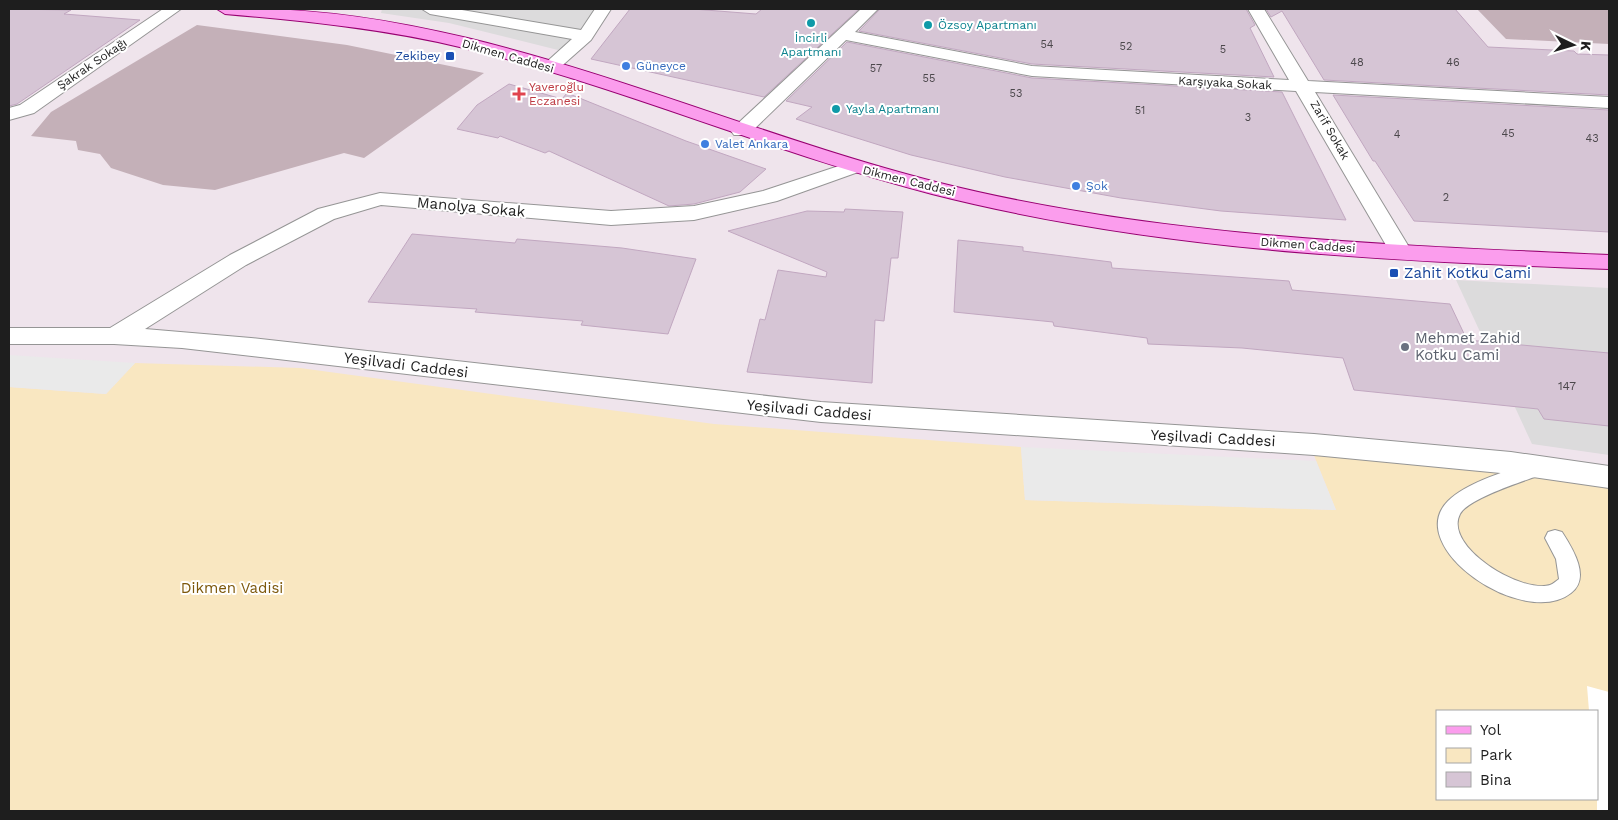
<svg xmlns="http://www.w3.org/2000/svg" width="1618" height="820" font-family="'Work Sans',sans-serif">
<style>
.residential{fill:#dcdbdc}
.construction{fill:#c4b0b8}
.park{fill:#f9e7c1;fill-rule:evenodd}
.parking{fill:#eaeaea}
.pier{fill:#fff}
.building{fill:#d6c5d5;stroke:#c1a7c0}
.lines{fill:none;stroke-linecap:round;stroke-linejoin:round}
.lane-casing{stroke:#959595;stroke-width:2}
.street-casing{stroke:#959595;stroke-width:2}
.primary-casing{stroke:#980171;stroke-width:2}
.lane{fill:#fff;fill-rule:evenodd}
.street{fill:#fff;fill-rule:evenodd}
.primary{fill:#fb9ded;fill-rule:evenodd}
.culture-dot{fill:#0f9aa8;stroke:#fff;stroke-width:2}
.transit-dot{fill:#1a4fb4;stroke:#fff;stroke-width:2}
.shop-dot{fill:#3f7fe0;stroke:#fff;stroke-width:2}
.health-dot{fill:#e0444e;stroke:#fff;stroke-width:2}
.worship-dot{fill:#6b7280;stroke:#fff;stroke-width:2}
.labels{text-anchor:middle;stroke-width:4;stroke-linejoin:round;paint-order:stroke}
.far-number-label{font-size:11px;fill:#4c484c}
.far-culture-label{font-size:12px;fill:#0d838f;stroke:#fff;text-anchor:start}
.far-transit-label{font-size:12px;fill:#164399;stroke:#fff;text-anchor:end}
.far-street-label{font-size:12px;fill:#1e1e1e;stroke:#fff}
.far-shop-label{font-size:12px;fill:#366cbe;stroke:#fff;text-anchor:start}
.far-health-label{font-size:12px;fill:#be3a42;stroke:#fff;text-anchor:start}
.number-label{font-size:12px;fill:#4c484c}
.street-label{font-size:15px;fill:#1e1e1e;stroke:#fff}
.transit-label{font-size:15px;fill:#164399;stroke:#fff;text-anchor:start}
.worship-label{font-size:15px;fill:#5b616d;stroke:#fff;text-anchor:start}
.park-label{font-size:15px;fill:#7d580c;stroke:#fff}
</style>
<rect width="100%" height="100%" fill="#efe4ec"/>
<path class="residential" d="M382,9H603L585,36L558,50L449,23L381,13Z
M1456,280L1609,288V455L1532,444Z"/>
<path class="construction" d="M1477,9L1609,10V44L1506,39Z
M197,25L347,45L484,73L364,158L344,153L215,190L163,185L111,168L100,154L78,150L76,141L31,136L51,112Z"/>
<path class="park" d="M135,363L300,368L714,424L1021,447L1025,500L1336,510L1309,443L1609,477V811H9V387L106,394ZM1437,711H1597V799H1437Z"/>
<path class="parking" d="M9,355L135,363L106,394L9,387Z
M1021,447L1316,461L1336,510L1025,500Z"/>
<path class="pier" d="M1587,686L1609,692V811H1597V711H1589Z"/>
<path class="building" d="M9,9L71,10L64,14L140,20L17,104L9,106Z
M630,9H693L756,14L762,9H859L764,97L591,59Z
M880,9H1246L1255,25L1250,28L1274,77L1032,64L859,31Z
M1266,9H1455L1488,47L1574,51L1577,54L1609,55V95L1324,80L1282,11L1271,17Z
M847,42L1032,78L1282,92L1346,220L1221,211L1121,198L1005,177L911,155L796,119L812,107L786,101Z
M509,84L562,99L567,93L686,141L766,169L740,192L694,204L669,206L549,151L545,153L500,136L498,138L457,129L477,105Z
M1333,95L1609,110V232L1414,221L1375,161H1373Z
M845,209L903,212L898,258H891L884,321L875,320L872,383L747,372L760,319L765,320L778,270L826,277L827,272L728,231L807,211L844,212Z
M412,234L515,243L517,239L622,248L696,259L668,334L581,325L583,321L475,312L477,309L368,302Z
M958,240L1023,247V251L1111,262L1112,268L1289,281L1292,290L1450,304L1467,340L1609,353V426L1544,419L1538,409L1354,390L1343,358L1242,348L1148,344L1147,338L1054,326L1053,322L954,312Z"/>
<g class="lines">
<defs>
<path id="lane" d="M1542,460L1549,462L1551,467L1549,472C1530,479 1468,498 1460,514C1443,547 1522,594 1550,585C1553,584 1556,581 1559,579L1556,559L1545,538L1548,532L1555,530L1562,532C1573,549 1591,578 1571,593C1524,630 1402,547 1448,501C1468,481 1515,468 1542,460Z"/>
<path id="street" d="M163,9H181L34,113L9,120V108L20,105Z
M422,9H456L581,30L595,9H611L591,40L556,71H544L541,67L572,39L430,14Z
M861,9H878L855,32L1032,66L1289,80L1248,9H1264L1308,81L1609,97V108L1315,92L1412,252L1409,257L1401,259L1393,257L1390,252L1296,91L1032,76L846,40L748,135H734L731,131L734,127Z
M854,161L861,163L864,167L861,171L777,201L694,220L611,225L381,205L334,219L246,265L145,329L251,338L821,402L1314,434L1511,452L1609,466V488L1511,474L1314,455L821,422L182,348L114,344H9V328H110L230,255L318,209L380,193L611,211L694,206L763,191Z"/>
<path id="primary" d="M217,9C464,0 700,122 936,182C1155,237 1384,245 1609,255V269C1383,261 1152,250 932,194C774,153 623,87 464,48C386,29 305,21 225,14Z"/>
</defs>
<use href="#lane" class="lane-casing"/>
<use href="#street" class="street-casing"/>
<use href="#primary" class="primary-casing"/>
<use href="#lane" class="lane"/>
<use href="#street" class="street"/>
<use href="#primary" class="primary"/>
</g>
<g class="culture-dot">
<circle cx="811" cy="23" r="5"/>
<circle cx="928" cy="25" r="5"/>
<circle cx="836" cy="109" r="5"/>
</g>
<g class="transit-dot">
<rect x="445" y="51" width="10" height="10" rx="2.5"/>
<rect x="1389" y="268" width="10" height="10" rx="2.5"/>
</g>
<g class="shop-dot">
<circle cx="626" cy="66" r="5"/>
<circle cx="705" cy="144" r="5"/>
<circle cx="1076" cy="186" r="5"/>
</g>
<path class="health-dot" d="M516.5 86.5h5v5h5v5h-5v5h-5v-5h-5v-5h5z"/>
<circle class="worship-dot" cx="1405" cy="347" r="5"/>
<g class="labels">
<g class="far-number-label">
<text x="1047" y="48">54</text>
<text x="1126" y="50">52</text>
<text x="1223" y="53">5</text>
<text x="1357" y="66">48</text>
<text x="1453" y="66">46</text>
<text x="876" y="72">57</text>
<text x="929" y="82">55</text>
<text x="1016" y="97">53</text>
<text x="1140" y="114">51</text>
<text x="1248" y="121">3</text>
<text x="1508" y="137">45</text>
<text x="1397" y="138">4</text>
<text x="1592" y="142">43</text>
<text x="1446" y="201">2</text>
</g>
<g class="far-culture-label">
<text x="938" y="29">Özsoy Apartmanı</text>
<text x="811" y="42" text-anchor="middle">İncirli<tspan x="811" dy="14">Apartmanı</tspan></text>
<text x="846" y="113">Yayla Apartmanı</text>
</g>
<g class="far-transit-label">
<text x="440" y="60">Zekibey</text>
</g>
<g class="far-street-label">
<text transform="translate(508 56) rotate(16)" y="4">Dikmen Caddesi</text>
<text transform="translate(92 64) rotate(-34)" y="4">Şakrak Sokağı</text>
<text transform="translate(1225 83) rotate(3)" y="4">Karşıyaka Sokak</text>
<text transform="translate(1330 130) rotate(60)" y="4">Zarif Sokak</text>
<text transform="translate(909 181) rotate(14)" y="4">Dikmen Caddesi</text>
<text transform="translate(1308 245) rotate(4)" y="4">Dikmen Caddesi</text>
</g>
<g class="far-shop-label">
<text x="636" y="70">Güneyce</text>
<text x="715" y="148">Valet Ankara</text>
<text x="1086" y="190">Şok</text>
</g>
<g class="far-health-label">
<text x="529" y="91">Yaveroğlu<tspan x="529" dy="14">Eczanesi</tspan></text>
</g>
<g class="number-label">
<text x="1567" y="390">147</text>
</g>
<g class="street-label">
<text transform="translate(471 207) rotate(5)" y="5">Manolya Sokak</text>
<text transform="translate(406 365) rotate(7)" y="5">Yeşilvadi Caddesi</text>
<text transform="translate(809 410) rotate(5)" y="5">Yeşilvadi Caddesi</text>
<text transform="translate(1213 438) rotate(3)" y="5">Yeşilvadi Caddesi</text>
</g>
<g class="transit-label">
<text x="1404" y="278">Zahit Kotku Cami</text>
</g>
<g class="worship-label">
<text x="1415" y="343">Mehmet Zahid<tspan x="1415" dy="17">Kotku Cami</tspan></text>
</g>
<g class="park-label">
<text x="232" y="593">Dikmen Vadisi</text>
</g>
</g>
<rect width="1618" height="820" fill="none" stroke="#1e1e1e" stroke-width="20"/>
<rect x="1436" y="710" width="162" height="90" fill="#ffffff" stroke="#a5a5a5"/>
<rect x="1446" y="726" width="25" height="8" fill="#fb9ded" stroke="#a5a5a5"/>
<text x="1480" y="735" font-size="15" fill="#1e1e1e">Yol</text>
<rect x="1446" y="748" width="25" height="15" fill="#f9e7c1" stroke="#a5a5a5"/>
<text x="1480" y="760" font-size="15" fill="#1e1e1e">Park</text>
<rect x="1446" y="772" width="25" height="15" fill="#d6c5d5" stroke="#a5a5a5"/>
<text x="1480" y="785" font-size="15" fill="#1e1e1e">Bina</text>
<g transform="translate(1573 45) rotate(95)" stroke="#ffffff" stroke-width="4" paint-order="stroke">
<path d="M0-4L9 19L0 12L-9 19Z" fill="#1e1e1e"/>
<text y="-8" font-size="14" font-weight="bold" text-anchor="middle" fill="#1e1e1e">K</text>
</g>
</svg>
